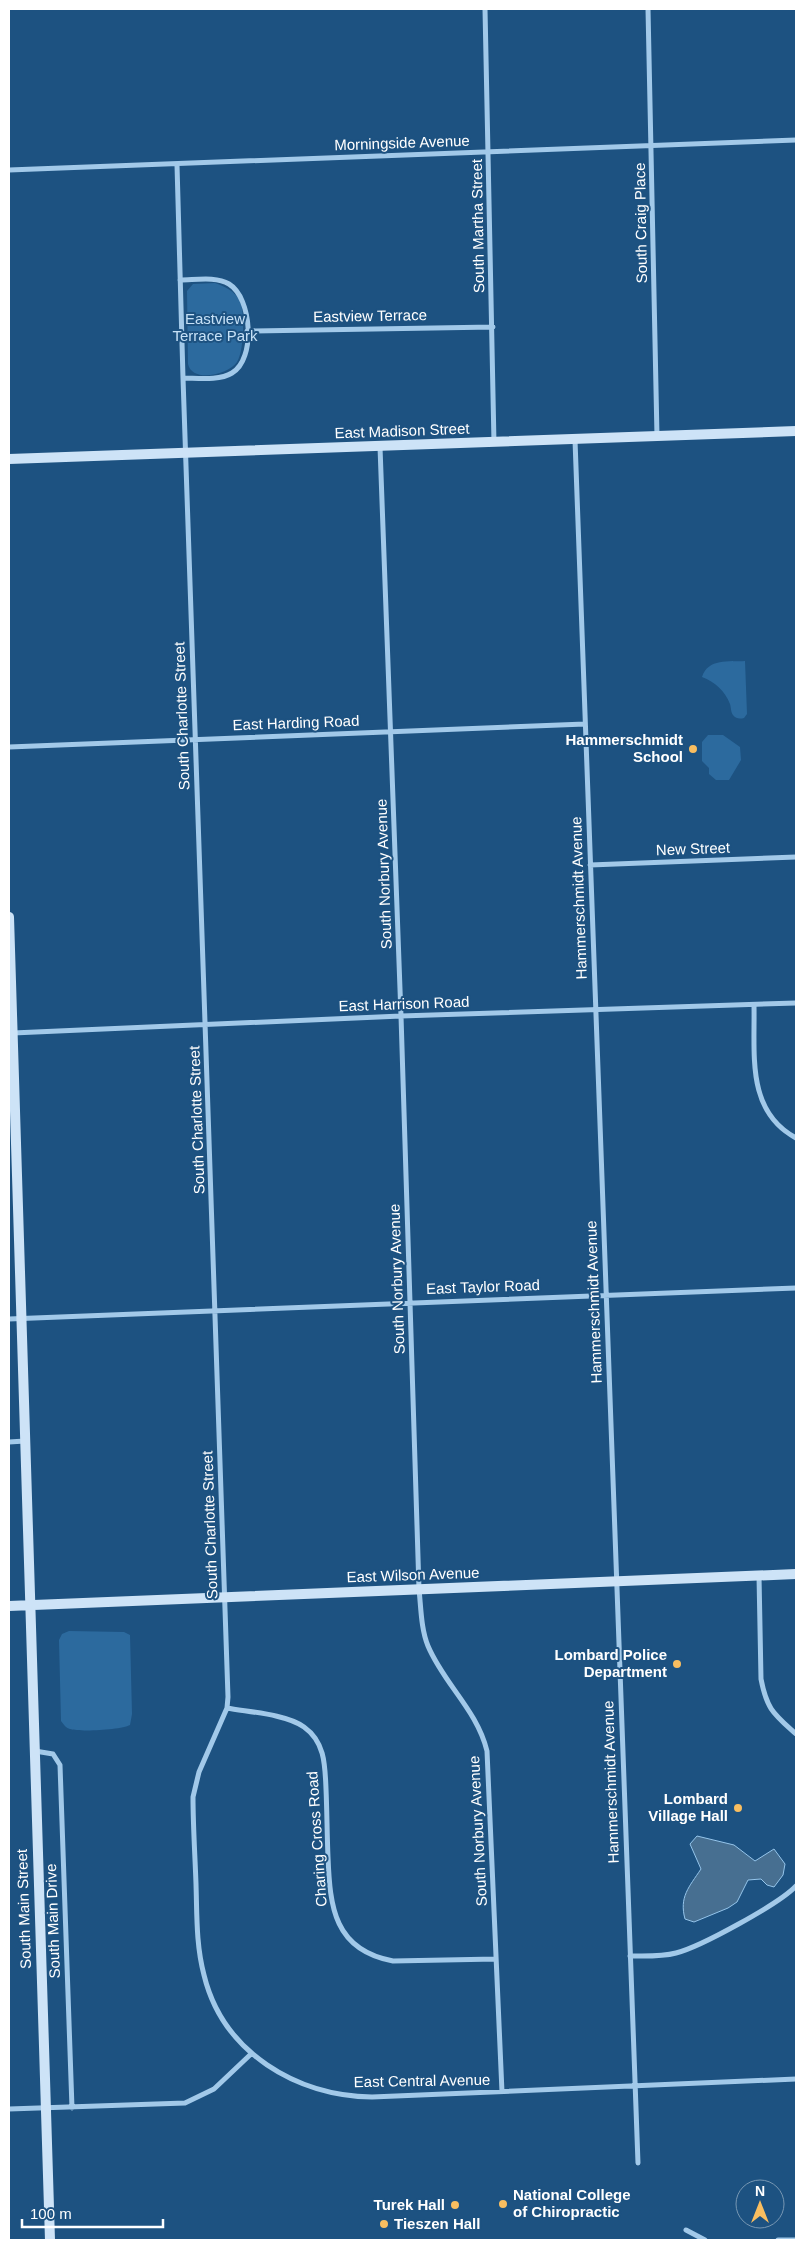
<svg xmlns="http://www.w3.org/2000/svg" width="805" height="2249" font-family="Helvetica,sans-serif">
<style>
.green{fill:#2c6a9e}
.water{fill:#476f91;stroke:#95c5eb}
.lines{fill:none;stroke-linecap:round;stroke-linejoin:round}
.street{stroke:#a2c9e9;stroke-width:5}
.secondary{stroke:#cde3f7;stroke-width:10}
.poi-dot{fill:#f9be60;stroke:#1d5281;stroke-width:2}
.labels{text-anchor:middle;stroke-width:4;stroke-linejoin:round;paint-order:stroke}
.street-label{font-size:15px;fill:#fff;stroke:#1d5281}
.park-label{font-size:15px;fill:#c6e1f7;stroke:#1d5281}
.poi-label{font-size:15px;font-weight:bold;fill:#fff;stroke:#1d5281;text-anchor:end}
</style>
<rect width="100%" height="100%" fill="#1d5281"/>
<path class="green" d="M215,283C224,286 235,291 240,301C245,312 244,352 237,362C228,375 192,383 188,364L187,291L193,284Z
M745,661L747,714L744,718C740,719 736,719 733,715C731,713 731,707 730,704C725,691 715,682 702,677C708,658 729,662 745,661Z
M708,735H723L740,747L741,760L729,780H716L709,774V768L702,761V742Z
M69,1631L124,1632L130,1635L132,1714L130,1725C121,1730 80,1732 70,1729C66,1728 64,1725 61,1721L59,1640L62,1634Z"/>
<path class="water" d="M697,1836L734,1845L755,1861L774,1849L785,1864L783,1875L774,1887L767,1885L761,1879L748,1880L737,1902L728,1908L694,1922L685,1919C679,1897 689,1887 701,1869L690,1844Z"/>
<g class="lines">
<path class="street" d="M485,9L494,443
M648,9L657,436
M177,165L183,378L228,1697L227,1708L199,1772L193,1797C193,1826 195,1855 196,1884C197,1915 196,1945 204,1975C223,2053 297,2096 372,2097L796,2079
M9,170L796,140
M180,280C195,280 216,276 229,284C252,298 256,359 232,373C219,381 197,378 183,378
M247,331L493,327
M575,440L638,2163
M380,447L401,1016L419,1589C421,1608 421,1629 428,1646C444,1684 477,1710 487,1751L502,2092
M9,747L585,724
M590,865L796,857
M754,1005C755,1055 746,1111 796,1138
M13,1033L401,1016L796,1003
M9,1319L796,1288
M9,1442L25,1441
M759,1576L761,1679C767,1710 774,1714 796,1734
M227,1708C248,1712 286,1714 304,1727C325,1742 325,1765 326,1789C327,1811 327,1834 328,1857C330,1907 334,1950 393,1961L496,1959
M35,1751L53,1754L60,1765L72,2108
M630,1956C645,1956 661,1957 676,1953C700,1947 779,1904 796,1886
M9,2109L185,2103L214,2089L251,2054
M686,2230L705,2240
M778,2240H796"/>
<path class="secondary" d="M9,459L796,431
M9,917L50,2240
M9,1606L796,1574"/>
</g>
<g class="poi-dot">
<circle cx="693" cy="749" r="5"/>
<circle cx="677" cy="1664" r="5"/>
<circle cx="738" cy="1808" r="5"/>
<circle cx="503" cy="2204" r="5"/>
<circle cx="455" cy="2205" r="5"/>
<circle cx="384" cy="2224" r="5"/>
</g>
<g class="labels">
<g class="street-label">
<text transform="translate(402 143) rotate(-2)" y="5">Morningside Avenue</text>
<text transform="translate(641 223) rotate(-91)" y="5">South Craig Place</text>
<text transform="translate(478 226) rotate(-91)" y="5">South Martha Street</text>
<text transform="translate(370 316) rotate(-1)" y="5">Eastview Terrace</text>
<text transform="translate(402 431) rotate(-2)" y="5">East Madison Street</text>
<text transform="translate(182 716) rotate(-92)" y="5">South Charlotte Street</text>
<text transform="translate(296 723) rotate(-2)" y="5">East Harding Road</text>
<text transform="translate(693 849) rotate(-2)" y="5">New Street</text>
<text transform="translate(384 874) rotate(-92)" y="5">South Norbury Avenue</text>
<text transform="translate(579 898) rotate(-92)" y="5">Hammerschmidt Avenue</text>
<text transform="translate(404 1004) rotate(-2)" y="5">East Harrison Road</text>
<text transform="translate(197 1120) rotate(-92)" y="5">South Charlotte Street</text>
<text transform="translate(397 1279) rotate(-92)" y="5">South Norbury Avenue</text>
<text transform="translate(483 1287) rotate(-2)" y="5">East Taylor Road</text>
<text transform="translate(594 1302) rotate(-92)" y="5">Hammerschmidt Avenue</text>
<text transform="translate(210 1525) rotate(-92)" y="5">South Charlotte Street</text>
<text transform="translate(413 1575) rotate(-2)" y="5">East Wilson Avenue</text>
<text transform="translate(611 1782) rotate(-92)" y="5">Hammerschmidt Avenue</text>
<text transform="translate(478 1831) rotate(-93)" y="5">South Norbury Avenue</text>
<text transform="translate(317 1839) rotate(-94)" y="5">Charing Cross Road</text>
<text transform="translate(24 1909) rotate(-92)" y="5">South Main Street</text>
<text transform="translate(53 1921) rotate(-92)" y="5">South Main Drive</text>
<text transform="translate(422 2081) rotate(-1)" y="5">East Central Avenue</text>
</g>
<g class="park-label">
<text x="215" y="324">Eastview<tspan x="215" dy="17">Terrace Park</tspan></text>
</g>
<g class="poi-label">
<text x="683" y="745">Hammerschmidt<tspan x="683" dy="17">School</tspan></text>
<text x="667" y="1660">Lombard Police<tspan x="667" dy="17">Department</tspan></text>
<text x="728" y="1804">Lombard<tspan x="728" dy="17">Village Hall</tspan></text>
<text x="513" y="2200" text-anchor="start">National College<tspan x="513" dy="17">of Chiropractic</tspan></text>
<text x="445" y="2210">Turek Hall</text>
<text x="394" y="2229" text-anchor="start">Tieszen Hall</text>
</g>
</g>
<rect width="805" height="2249" fill="none" stroke="#ffffff" stroke-width="20"/>
<g transform="translate(760 2204)"><circle r="24" fill="#1d5281" stroke="#7797b3"/>
<path d="M0-4L9 19L0 12L-9 19Z" fill="#f9be60"/>
<text y="-8" font-size="14" font-weight="bold" text-anchor="middle" fill="#ffffff">N</text>
</g>
<path d="M22 2219v8h141v-8" fill="none" stroke="#ffffff" stroke-width="2.5"/>
<text x="30" y="2219" font-size="15" fill="#ffffff" stroke="#1d5281" stroke-width="4" paint-order="stroke">100 m</text>
</svg>
